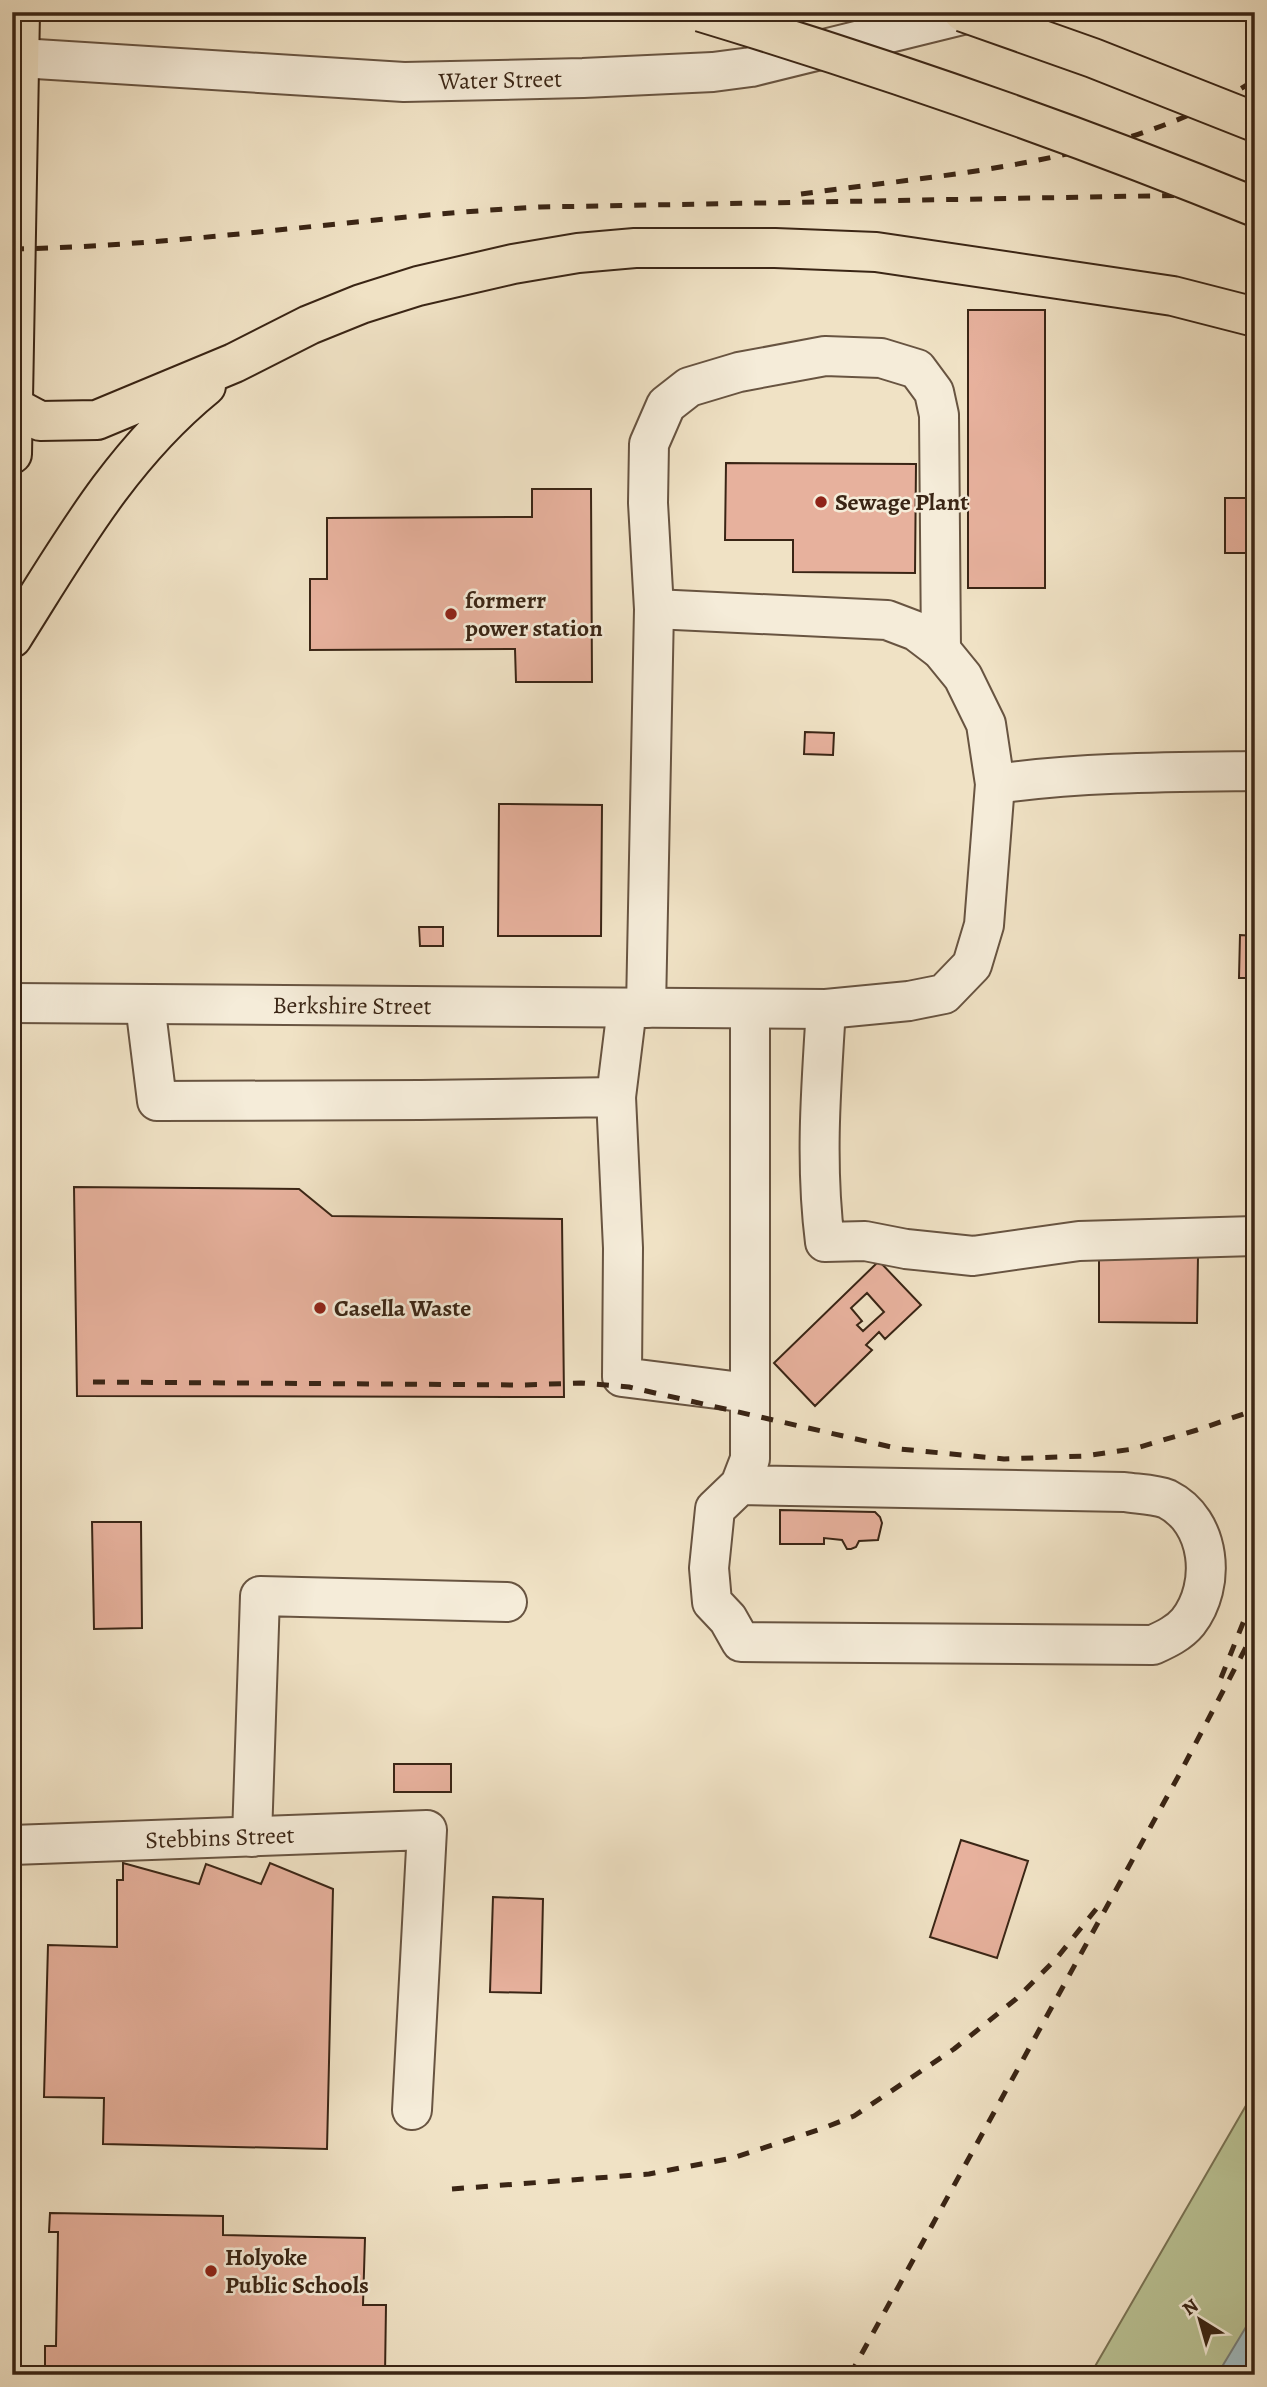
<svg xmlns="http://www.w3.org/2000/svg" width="1267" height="2387" font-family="Alegreya,serif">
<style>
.green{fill:#bac395;stroke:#7a7455;stroke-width:2}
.water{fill:#a0bbc0;stroke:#777f7c;stroke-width:2}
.building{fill:#e7b19d;stroke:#3a2515;stroke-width:2;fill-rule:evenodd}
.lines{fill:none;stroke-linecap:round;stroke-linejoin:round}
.minor-casing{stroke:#685441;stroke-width:42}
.major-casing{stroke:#3a2515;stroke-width:42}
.highway-casing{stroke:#3a2515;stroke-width:42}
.minor{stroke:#f5ecd9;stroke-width:38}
.major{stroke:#f0e2c5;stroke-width:38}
.highway{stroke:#f0e2c5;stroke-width:38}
.rail{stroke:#3a2515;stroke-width:5;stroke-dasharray:12 12;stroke-linecap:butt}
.highway-bridge-casing{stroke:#3a2515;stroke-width:42;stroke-linecap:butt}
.highway-bridge{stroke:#f0e2c5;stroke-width:38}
.poi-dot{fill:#8f2418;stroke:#f5ecd9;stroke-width:2.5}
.labels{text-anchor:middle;stroke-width:5;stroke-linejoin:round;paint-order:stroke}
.street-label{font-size:24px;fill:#3a2515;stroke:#f5ecd9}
.poi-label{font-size:24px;font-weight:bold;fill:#3a2515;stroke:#f5ecd9;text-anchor:start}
</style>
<rect width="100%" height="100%" fill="#f0e2c5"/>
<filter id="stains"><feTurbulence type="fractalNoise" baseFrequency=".00286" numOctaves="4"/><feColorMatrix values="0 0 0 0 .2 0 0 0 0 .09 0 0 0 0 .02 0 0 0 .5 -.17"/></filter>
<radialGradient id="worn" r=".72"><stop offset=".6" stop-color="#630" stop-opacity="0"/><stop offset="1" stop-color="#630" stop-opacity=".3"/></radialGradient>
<path class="green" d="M1255,2090V2326L1226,2375H1090Z"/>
<path class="water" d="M1255,2312V2375H1217Z"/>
<path class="building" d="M968,310H1045V588H968Z
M726,463L916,464L915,573L793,572V540H725Z
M532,489H591L592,682H516L515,649L310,650V579H327V518L532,517Z
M1225,498H1255V553H1225Z
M805,732L834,733L833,755L804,754Z
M499,804L602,805L601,936H498Z
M419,927H443V946H420Z
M1240,935L1255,936V978H1239Z
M74,1187L299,1189L332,1216L562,1219L564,1397L77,1396Z
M1099,1255L1198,1256L1197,1323L1099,1322Z
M879,1261L921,1305L885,1339L879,1332L866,1345L872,1350L815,1406L774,1363ZM867,1293L884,1312L863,1331L857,1325L862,1321L851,1308Z
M780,1510L875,1512L880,1517L882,1523L878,1540L859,1541L856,1547L851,1549H847L842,1540L824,1538V1544H780Z
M92,1522H141L142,1628L94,1629Z
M394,1764H451V1792H394Z
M961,1840L1028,1861L997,1958L930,1937Z
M123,1863L199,1884L206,1864L261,1884L270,1863L333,1889L327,2149L103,2144L104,2098L44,2097L48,1945L117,1947V1880H123Z
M493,1897L543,1899L541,1993L490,1992Z
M50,2213L223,2216V2235L365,2238L363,2305H386L385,2375H45V2346H56L58,2232H49Z"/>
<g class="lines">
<defs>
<g id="minor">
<path id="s1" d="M20,58L404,82L583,78L713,72L751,67L974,12"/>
<path d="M995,784C1081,772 1168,772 1255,771"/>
<path id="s2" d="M12,1003L826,1009L909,1001L944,994L972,965L984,925L995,784L986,724L963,677L941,650L916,631L887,620L654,609"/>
<path d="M145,1004L157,1101L421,1100L616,1097L623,1248L622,1377L749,1393"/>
<path d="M646,1008L654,609L648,503L649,444L666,405L689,387L739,372L825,356L881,358L917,369L934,392L939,415L941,650"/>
<path d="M826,1009C821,1087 815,1164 825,1242L865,1241L906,1249L973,1256L1079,1241L1255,1236"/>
<path d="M616,1097L627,1008"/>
<path d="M740,1485L1124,1492C1137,1494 1155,1494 1167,1499C1211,1521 1217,1585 1188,1622C1179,1633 1166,1639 1153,1645L741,1642L728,1619L712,1602L709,1568L715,1509L740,1485L750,1459V1009"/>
<path d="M252,1837L260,1596L507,1602"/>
<path id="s3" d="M12,1845L427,1830L412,2110"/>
</g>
<path id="major" d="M12,454L20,12"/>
<path id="highway" d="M12,406L40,421L97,420L234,363L309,325L361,304L418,286L513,264L578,253L635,248H775L876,252L1173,296L1255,317
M12,638C70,546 120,456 206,386"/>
</defs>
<use href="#minor" class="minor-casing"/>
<use href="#major" class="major-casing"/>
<use href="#highway" class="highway-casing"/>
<use href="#minor" class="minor"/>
<use href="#major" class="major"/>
<use href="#highway" class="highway"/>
<path class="rail" d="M801,194C953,173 1123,164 1255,80
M12,249C189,246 363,216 540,207L1255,194
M93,1382L522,1385L581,1383L629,1387L900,1449L1004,1459L1085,1456L1133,1449L1197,1430L1255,1410
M1221,1678L1255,1593
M452,2189L649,2174L733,2158L821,2129L854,2116L954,2049L1016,1999L1056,1959L1101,1903
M850,2375L1179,1775L1255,1630"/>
<defs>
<path id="highway-bridge" d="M701,12C889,69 1073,133 1255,207
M963,12L1093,58L1255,122"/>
</defs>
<use href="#highway-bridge" class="highway-bridge-casing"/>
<use href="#highway-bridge" class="highway-bridge"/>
</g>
<g class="poi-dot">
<circle cx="821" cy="502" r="7"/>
<circle cx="451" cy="614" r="7"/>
<circle cx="320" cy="1308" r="7"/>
<circle cx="211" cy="2271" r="7"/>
</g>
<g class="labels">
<g class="street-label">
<text dy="8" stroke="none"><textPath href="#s1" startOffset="481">Water Street</textPath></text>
<text dy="8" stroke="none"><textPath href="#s2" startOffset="340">Berkshire Street</textPath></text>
<text dy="8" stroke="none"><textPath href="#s3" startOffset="208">Stebbins Street</textPath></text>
</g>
<g class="poi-label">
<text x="835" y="510">Sewage Plant</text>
<text x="465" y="608">formerr<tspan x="465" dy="28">power station</tspan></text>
<text x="334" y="1316">Casella Waste</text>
<text x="225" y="2265">Holyoke<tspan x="225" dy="28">Public Schools</tspan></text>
</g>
</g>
<rect width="1267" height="2387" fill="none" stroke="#f0e2c5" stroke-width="42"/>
<rect x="14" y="14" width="1239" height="2359" fill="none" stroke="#3a2515" stroke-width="3.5"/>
<rect x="21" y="21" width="1225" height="2345" fill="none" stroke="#3a2515" stroke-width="2"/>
<g transform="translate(1200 2320) rotate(323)" stroke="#f5ecd9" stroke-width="5" paint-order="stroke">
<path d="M0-5L12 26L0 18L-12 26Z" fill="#3a2515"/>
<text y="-10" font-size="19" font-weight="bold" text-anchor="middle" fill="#3a2515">N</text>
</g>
<rect width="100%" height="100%" filter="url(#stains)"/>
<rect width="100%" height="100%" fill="url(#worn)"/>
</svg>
